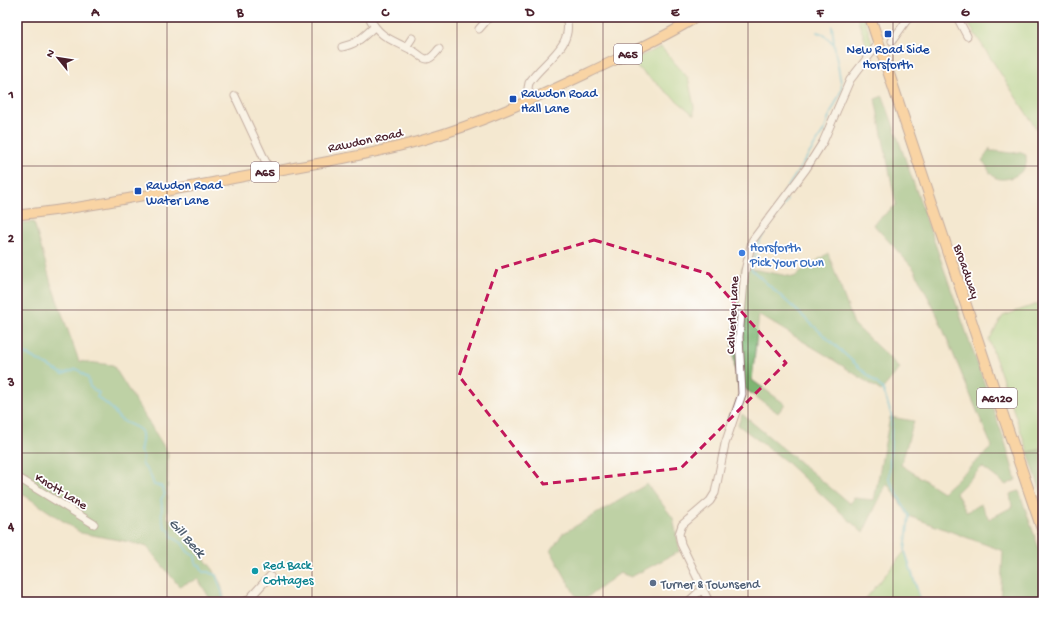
<svg xmlns="http://www.w3.org/2000/svg" width="1060" height="619" font-family="'Gochi Hand',sans-serif">
<style>
.green{fill:#9cd385;stroke:#737958}
.forest{fill:#7db572;stroke:#646a4e}
.lines{fill:none;stroke-linecap:round;stroke-linejoin:round}
.stream{stroke:#54bad2;stroke-width:2}
.minor-casing{stroke:#866565;stroke-width:9}
.major-casing{stroke:#866565;stroke-width:11}
.highway-casing{stroke:#866565;stroke-width:12}
.minor{stroke:#fff;stroke-width:7}
.major{stroke:#febc70;stroke-width:9}
.highway{stroke:#febc70;stroke-width:10}
.marked{fill:none;stroke:#c2185b;stroke-width:3;stroke-dasharray:8 5;stroke-linejoin:round}
.grid{fill:none;stroke:#4a1f2b;stroke-width:1;stroke-opacity:0.55}
.transit-dot{fill:#1a4fb4;stroke:#fff;stroke-width:1.5}
.shop-dot{fill:#3f7fe0;stroke:#fff;stroke-width:1.5}
.culture-dot{fill:#0f9aa8;stroke:#fff;stroke-width:1.5}
.service-dot{fill:#5c6f8a;stroke:#fff;stroke-width:1.5}
.labels{text-anchor:middle;stroke-width:3.5;stroke-linejoin:round;paint-order:stroke}
.shield{fill:#fff;stroke:#80626b;stroke-width:1}
.shield-label{font-size:12px;font-weight:bold;fill:#4a1f2b}
.transit-label{font-size:13px;fill:#164399;stroke:#fff;text-anchor:start}
.street-label{font-size:13px;fill:#4a1f2b;stroke:#fff}
.shop-label{font-size:13px;fill:#366cbe;stroke:#fff;text-anchor:start}
.culture-label{font-size:13px;fill:#0d838f;stroke:#fff;text-anchor:start}
.service-label{font-size:13px;fill:#4e5e75;stroke:#fff;text-anchor:start}
.water-label{font-size:14px;font-style:italic;fill:#4e5d6e;stroke:#fff}
.neatline{fill:none;stroke:#4a1f2b;stroke-width:1.5}
.grid-label{font-size:13px;text-anchor:middle;font-weight:bold;fill:#4a1f2b}
</style>
<rect width="100%" height="100%" fill="#fff"/>
<filter id="ink" filterUnits="userSpaceOnUse"><feTurbulence type="fractalNoise" baseFrequency=".025" numOctaves="2"/><feDisplacementMap in="SourceGraphic" scale="8" xChannelSelector="R" yChannelSelector="G"/><feConvolveMatrix kernelMatrix="1 2 1 2 8 2 1 2 1" color-interpolation-filters="sRGB"/></filter>
<filter id="wash" filterUnits="userSpaceOnUse"><feTurbulence type="fractalNoise" baseFrequency=".012" numOctaves="4" result="noise"/><feDisplacementMap in="SourceGraphic" scale="16" xChannelSelector="R" yChannelSelector="G"/><feGaussianBlur stdDeviation="0.9" result="paint"/><feColorMatrix in="noise" values="0 0 0 0 0 0 0 0 0 0 0 0 0 0 0 0 0 1.4 0 .05"/><feComposite in="paint" operator="in"/></filter>
<g filter="url(#wash)">
<rect width="100%" height="100%" fill="#f4e8d0"/>
<path class="green" d="M857,17H864L874,48L869,53Z
M964,17H1043V139Z
M661,47L688,78L694,106V115L630,61Z
M1043,302V449L1028,452L989,340L1003,316Z
M905,551L921,602H863Z"/>
<path class="forest" d="M883,96L1005,442L1016,480L1006,485L982,467L956,493L967,512L981,504L989,519L1012,507L1010,494L1019,491L1043,560V602H1000L1003,551L909,516L887,483L863,533L784,460L738,425L742,414L850,504L854,498L874,500L890,417L914,421L901,465L943,492L992,447L937,315L914,269L873,224L896,205L875,99Z
M990,148V151H995L1011,153L1019,152L1026,155C1026,158 1027,162 1026,164C1023,175 1006,182 996,178C988,174 988,165 982,161Z
M34,222L51,283L79,361L113,365L168,453L167,516L213,569L221,584L225,602H212L198,579L179,586L147,547L129,542L81,533L18,491L17,492V223Z
M828,253L854,324L900,368L881,391L824,354L759,315L752,380L785,404L778,413L737,383L732,345L742,267L794,277Z
M1043,449V499L1028,452Z
M647,484L673,518L680,551L631,577L620,573L581,602H579L551,551L562,534Z"/>
<g class="lines">
<path class="stream" d="M831,17V19
M832,26L834,42
M784,193L825,129L828,119L842,89L834,44L823,34L817,32
M787,200L759,241L751,269L883,389L892,417L889,479L909,516L905,551L921,602
M17,351L28,355L63,374L77,369L88,378L90,387L99,393L97,397C101,400 106,403 110,407C113,410 116,415 120,419C137,431 147,423 140,451L143,456L142,464L150,474L154,485L161,486L165,494L161,499C164,512 158,515 166,529L170,530L172,537L182,543L188,552L195,556L196,564L200,565L203,572H208L216,575L222,592L224,602"/>
</g>
</g>
<g filter="url(#ink)">
<g class="lines">
<defs>
<path id="minor" d="M369,17C380,39 394,40 413,51C418,53 422,59 427,59C433,58 436,52 439,49
M957,17L967,36
M479,29L486,21L488,17
M892,41L909,17
M342,47C357,44 363,37 374,27
M406,47L412,38
M235,96L270,171
M531,99L528,88L529,83C543,61 575,47 566,17
M17,477L94,524
M244,602L249,599L270,576
M688,602L702,589
M709,602L681,544L679,534L682,525L710,501L715,493L725,444L742,394L739,337L745,271L752,241L806,169L823,142L850,80L879,43"/>
<path id="major" d="M17,215C87,208 156,193 226,180C292,167 361,158 426,139C482,123 535,98 588,73C625,55 662,39 697,17"/>
<path id="highway" d="M870,17L988,371L1043,532"/>
</defs>
<use href="#minor" class="minor-casing"/>
<use href="#major" class="major-casing"/>
<use href="#highway" class="highway-casing"/>
<use href="#minor" class="minor"/>
<use href="#major" class="major"/>
<use href="#highway" class="highway"/>
</g>
</g>
<path d="M0 0H1060V619H0ZM594,240L709,274L786,363L681,468L543,484L459,376L497,269Z" fill="#f4e8d0" fill-opacity=".55" fill-rule="evenodd"/>
<path class="marked" d="M594,240L709,274L786,363L681,468L543,484L459,376L497,269Z"/>
<path class="grid" d="M167,17V602M312,17V602M457,17V602M603,17V602M748,17V602M893,17V602M17,166H1043M17,310H1043M17,453H1043"/>
<g class="transit-dot">
<rect x="884" y="30" width="8" height="8" rx="2"/>
<rect x="509" y="95" width="8" height="8" rx="2"/>
<rect x="134" y="187" width="8" height="8" rx="2"/>
</g>
<circle class="shop-dot" cx="742" cy="253" r="4"/>
<circle class="culture-dot" cx="255" cy="571" r="4"/>
<circle class="service-dot" cx="653" cy="583" r="4"/>
<g class="labels">
<g class="shield">
<rect x="614" y="44" width="28" height="20" rx="3"/>
<rect x="251" y="162" width="28" height="20" rx="3"/>
<rect x="977" y="388" width="40" height="20" rx="3"/>
</g>
<g class="shield-label">
<text x="628" y="58">A65</text>
<text x="265" y="176">A65</text>
<text x="997" y="402">A6120</text>
</g>
<g class="transit-label">
<text x="888" y="53" text-anchor="middle">New Road Side<tspan x="888" dy="15">Horsforth</tspan></text>
<text x="521" y="97">Rawdon Road<tspan x="521" dy="15">Hall Lane</tspan></text>
<text x="146" y="189">Rawdon Road<tspan x="146" dy="15">Water Lane</tspan></text>
</g>
<g class="street-label">
<text transform="translate(365 139) rotate(-12)" y="5">Rawdon Road</text>
<text transform="translate(968 271) rotate(71)" y="5">Broadway</text>
<text transform="translate(731 315) rotate(-87)" y="5">Calverley Lane</text>
<text transform="translate(62 490) rotate(31)" y="5">Knott Lane</text>
</g>
<g class="shop-label">
<text x="750" y="251">Horsforth<tspan x="750" dy="15">Pick Your Own</tspan></text>
</g>
<g class="culture-label">
<text x="263" y="569">Red Back<tspan x="263" dy="15">Cottages</tspan></text>
</g>
<g class="service-label">
<text x="661" y="588">Turner &amp; Townsend</text>
</g>
<g class="water-label">
<text transform="translate(188 537) rotate(48)" y="5">Gill Beck</text>
</g>
</g>
<rect width="1060" height="619" fill="none" stroke="#fff" stroke-width="44"/>
<g transform="translate(58 58) rotate(300)" stroke="#ffffff" stroke-width="3" paint-order="stroke">
<path d="M0-3L7 15L0 10L-7 15Z" fill="#4a1f2b"/>
<text y="-6" font-size="11" font-weight="bold" text-anchor="middle" fill="#4a1f2b">N</text>
</g>
<rect x="22" y="22" width="1016" height="575" class="neatline"/>
<g class="grid-label">
<text x="95" y="16">A</text>
<text x="240" y="16">B</text>
<text x="385" y="16">C</text>
<text x="530" y="16">D</text>
<text x="675" y="16">E</text>
<text x="820" y="16">F</text>
<text x="965" y="16">G</text>
<text x="11" y="98">1</text>
<text x="11" y="242">2</text>
<text x="11" y="386">3</text>
<text x="11" y="530">4</text>
</g>
</svg>
